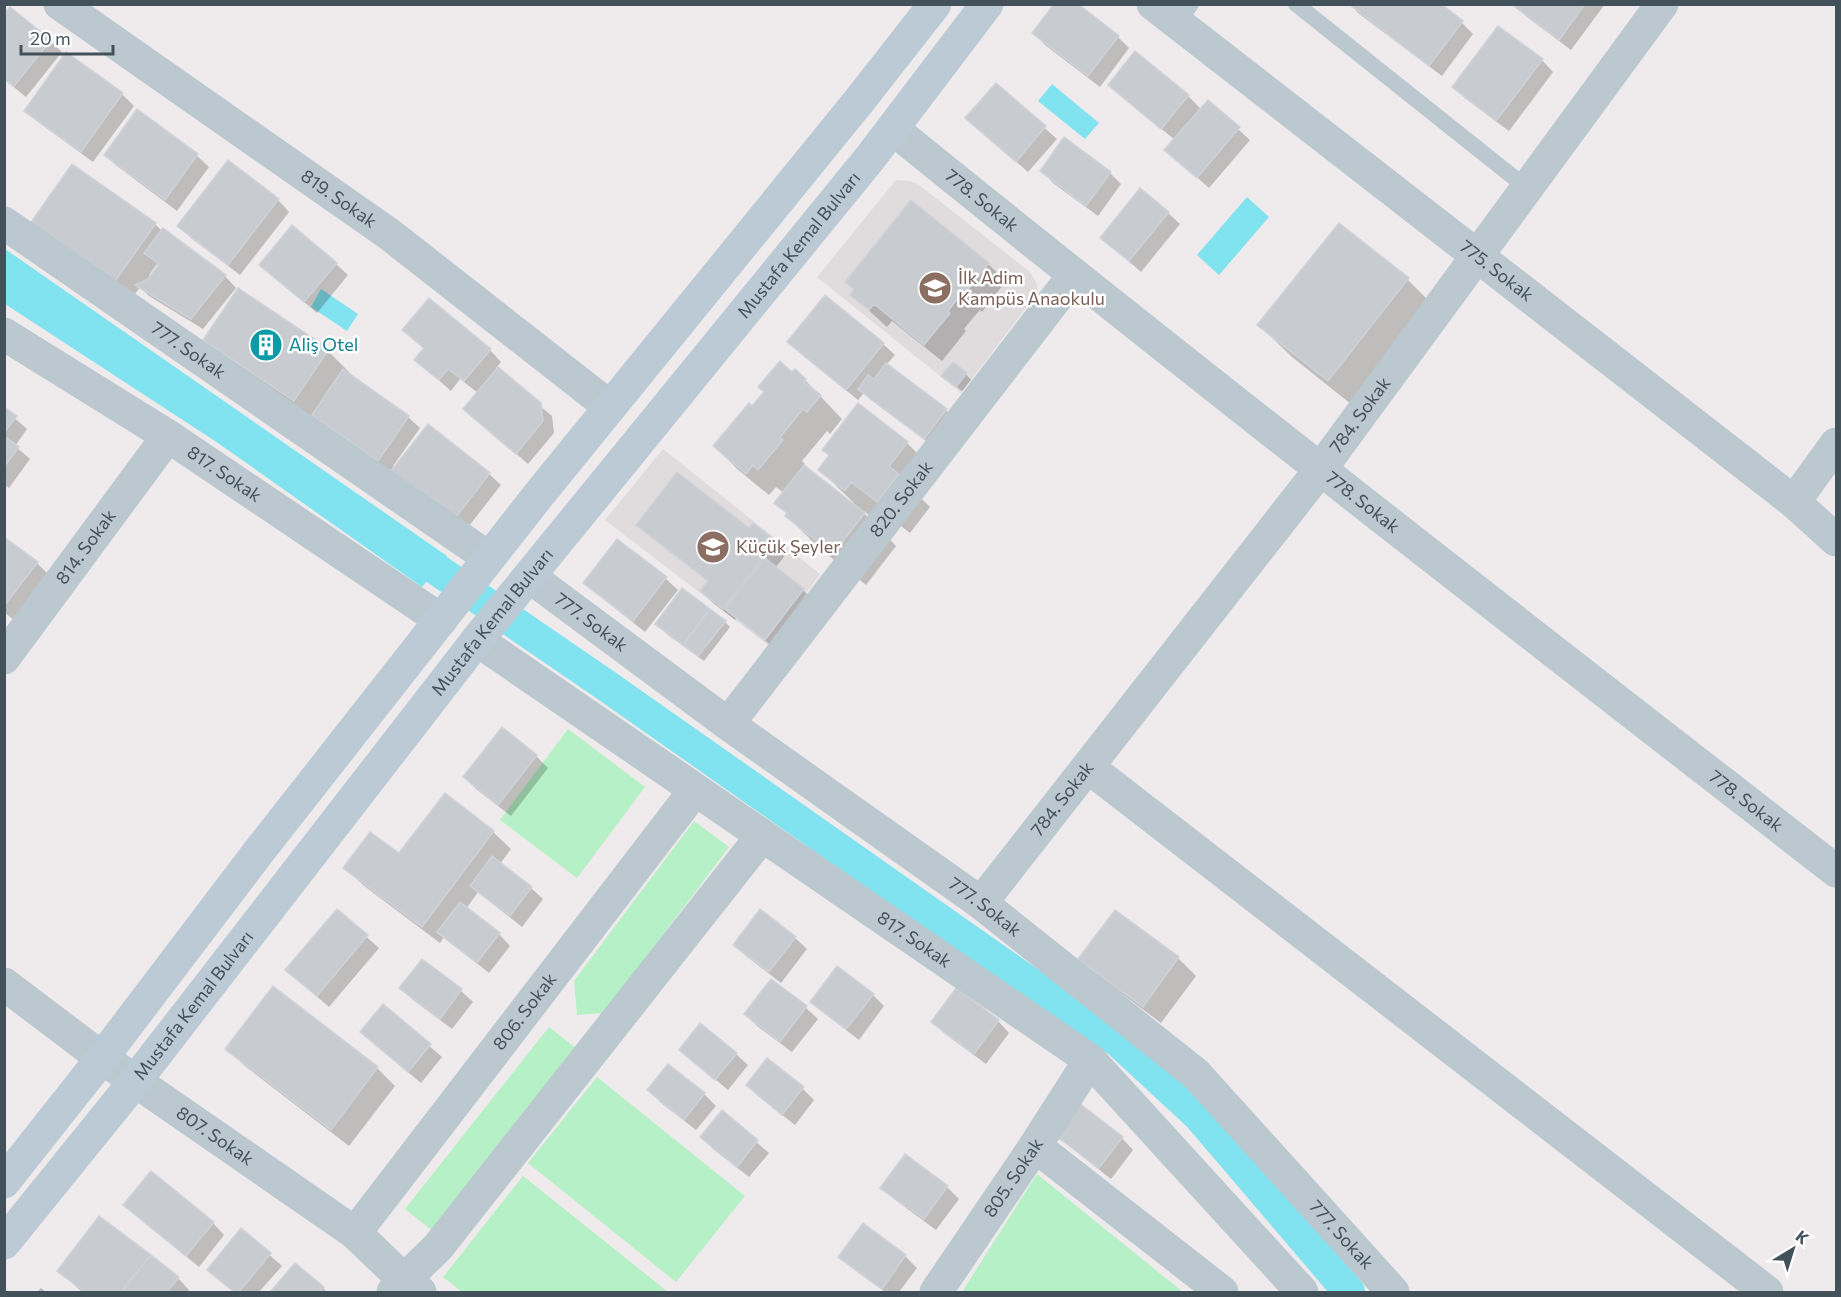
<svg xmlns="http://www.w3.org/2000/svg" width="1841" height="1297" font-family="Commissioner,sans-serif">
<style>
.education{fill:#e0dcde}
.green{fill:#b6f0c7}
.water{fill:#81e3ef}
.shadow{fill:#0003;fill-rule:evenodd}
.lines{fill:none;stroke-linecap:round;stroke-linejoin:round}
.canal{stroke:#81e3ef;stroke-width:32}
.building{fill:#c8ccd1;stroke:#cfd2d8;stroke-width:1.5}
.service{stroke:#bbc8cf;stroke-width:16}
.minor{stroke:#bbc8cf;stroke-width:33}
.secondary{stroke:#bbcad4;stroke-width:33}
.labels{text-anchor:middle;stroke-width:5;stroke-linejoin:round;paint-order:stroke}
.street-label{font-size:18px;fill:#43515a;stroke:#fff}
.education-label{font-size:18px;fill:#785e54;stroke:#fff;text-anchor:start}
.culture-label{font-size:18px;fill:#0d838f;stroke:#fff;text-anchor:start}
</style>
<rect width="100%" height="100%" fill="#efebec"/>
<path class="education" d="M896,180L910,181L918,184L1030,272L1037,284L1038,292L961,393L817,277Z
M663,449L820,574L768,645L605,520Z"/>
<path class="green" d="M568,729L645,787L577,878L500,820Z
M694,821L729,847L604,1013L577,1015L574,981Z
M549,1027L577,1049L434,1232L405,1209Z
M597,1077L745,1196L676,1282L528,1163Z
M1037,1174L1183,1292H962Z
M523,1176L668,1292H462L443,1277Z"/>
<path class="water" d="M1052,84L1099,123L1085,139L1038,101Z
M1247,197L1269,217L1219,275L1197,255Z
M5,249L447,556L422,587L218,443L5,304Z
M321,289L358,314L347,331L311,307Z"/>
<path class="shadow" d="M1350,4H1438L1462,23L1473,34L1442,76L1358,13Z
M1517,4H1605L1571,50L1527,17L1516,6Z
M10,9L50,41L62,52L26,97L4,79V16Z
M1034,33L1118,37L1129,48L1100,87L1045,45Z
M1542,60L1553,72L1509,131L1465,98L1454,87Z
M996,85L1057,139L1028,172L979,129Z
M1110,85L1188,96L1201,109L1208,102L1250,140L1209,188L1166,150L1175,140L1121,96Z
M122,94L134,106L93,162L38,122L26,111Z
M137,111L197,156L209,167L177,211L117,166L105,155Z
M72,166L155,224L162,231L225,276L236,288L203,329L149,296L140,287L129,303L46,245ZM157,264L159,266L151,277L149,275Z
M1042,171L1110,173L1121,184L1098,216L1053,183Z
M278,200L289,212L240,275L191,238L179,226Z
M911,202L988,264L1006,281L982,312L980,310L972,319L964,329L966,331L942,361L892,321L887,327L852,295Z
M1168,213L1180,224L1141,272L1102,238Z
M336,264L348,275L317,313L261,265Z
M1408,280L1440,312L1361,412L1292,357L1259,325Z
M239,290L328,351L360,383L408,417L420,428L393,466L395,468L489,474L501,485L465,531L404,483L391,470L390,471L238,372L205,340Z
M404,330L490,350L501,362L496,368L552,416L554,433L528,464L465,409L478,393L460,379L451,391L416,360L425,349Z
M789,342L883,344L895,355L886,365L946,410L957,422L937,449L871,400L864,393L858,400L800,353Z
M793,374L805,380L842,419L830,434L827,431L802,461L805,464L803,466L852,505L854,503L820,470L907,443L939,475L921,498L930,507L910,533L884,513L878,522L864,511L863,512L896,546L866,585L819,548L787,516L788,514L776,503L784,493L776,487L769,495L737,469L715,446L753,408Z
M966,374L971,380L962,391L949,381Z
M4,409L27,429L15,446L30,459L9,488L4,485Z
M638,524L749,530L775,542L787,553L775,568L803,590L815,602L777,650L736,618L735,620L713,603L702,591L709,582L650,536Z
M4,539L37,563L48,574L14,620L4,612Z
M617,541L666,579L678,590L645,632L597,594L585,583Z
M725,622L730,627L704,661L668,635L657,623Z
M502,729L536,756L548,768L511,816L476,789L465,777Z
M445,795L493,832L511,849L500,864L531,888L543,899L522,927L478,892L466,909L499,934L510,946L489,973L444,937L440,943L363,885L345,868L399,855Z
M337,911L379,948L329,1007L299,981Z
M760,911L795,938L807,949L781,983L746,956L735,945Z
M1115,912L1178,958L1196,976L1161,1023L1098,976L1080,959Z
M422,961L461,991L473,1002L452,1029L413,1000L401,988Z
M772,981L806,1008L818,1019L792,1052L757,1026L746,1014Z
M273,988L377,1068L395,1086L349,1146L245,1066L227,1049Z
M873,995L884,1006L859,1040L824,1013L812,1001Z
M383,1006L442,1057L421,1083L373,1043Z
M998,1021L1009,1033L986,1064L944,1033L933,1022Z
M681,1050L736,1054L748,1065L728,1090Z
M767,1060L803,1089L814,1100L795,1125L759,1097L748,1085Z
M669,1066L704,1094L716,1106L696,1130L660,1102L649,1090Z
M722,1112L769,1153L749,1177L713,1149L702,1137Z
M1057,1135L1122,1138L1133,1150L1111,1179L1069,1146Z
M151,1173L213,1223L224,1235L199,1267L137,1216Z
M947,1187L959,1199L936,1230L894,1199L882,1188Z
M863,1225L905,1256L917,1268L899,1292H885L852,1268L840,1257Z
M241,1230L282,1266L259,1292H234L209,1270Z
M295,1265L323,1288L327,1292H272Z
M59,1271L178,1278L189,1290L187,1292H82Z
M41,1288L46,1292H37Z"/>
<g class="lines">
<path class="canal" d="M401,545L604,684L1024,979L1119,1042L1199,1116L1349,1292"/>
</g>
<path class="building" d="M1054,4H1078L1119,36L1088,76L1032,33Z
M1349,4H1441L1463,21L1429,66Z
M1515,4H1585L1559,40L1514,6Z
M10,7L51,40L14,86L4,79V14Z
M1498,26L1543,59L1496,121L1452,87Z
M1135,51L1189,95L1161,129L1108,85Z
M66,52L123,93L81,152L24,111Z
M996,83L1046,126L1016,162L965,118Z
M1208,100L1240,127L1197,178L1164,150Z
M137,109L198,154L165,200L104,155Z
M1064,137L1111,172L1086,206L1040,171Z
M228,160L279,199L228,265L177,226Z
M72,164L156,223L111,287L27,228Z
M1140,188L1169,212L1129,261L1100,238Z
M911,200L989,263L963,295L961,294L955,302L948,311L950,313L924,345L874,304L869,310L850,295L854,289L845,282Z
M1339,223L1409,278L1328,381L1257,325Z
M292,225L337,263L304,302L259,265Z
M163,228L226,275L191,319L135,285L148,279L159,264L144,253Z
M238,288L329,349L294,401L203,340Z
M825,295L884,343L846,390L787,342Z
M429,298L491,349L464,381L448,369L439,380L414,360L424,348L402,330Z
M780,361L792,372L795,369L806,379L804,382L821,395L807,412L803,409L780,437L783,440L758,470L753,465L746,474L713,446L749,403L752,406L764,392L758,387Z
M953,362L967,373L956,387L941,376Z
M886,363L947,409L924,439L858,389L868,375L874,379Z
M498,367L541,403L543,421L516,454L463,409Z
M343,369L409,416L378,461L312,415Z
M858,403L908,442L889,466L899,474L877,502L851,482L845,491L818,470L829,455L822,450Z
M4,407L17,416L4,433Z
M428,424L490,473L453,521L391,471Z
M4,436L19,447L4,467Z
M804,465L865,513L833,554L785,516L787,513L774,503Z
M677,472L749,528L753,523L776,541L723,609L700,591L708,581L636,525Z
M4,537L38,562L4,606Z
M617,539L667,577L633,621L583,583Z
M765,558L804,589L765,640L725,609Z
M682,588L710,609L683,645L655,624Z
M710,609L726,621L698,656L683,645Z
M502,727L537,755L498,805L463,777Z
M445,793L494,831L422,927L343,868L370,832L399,853Z
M492,856L532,887L510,916L470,886Z
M460,902L500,933L477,963L437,932Z
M337,909L368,935L317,996L285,970Z
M760,909L796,937L769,972L733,945Z
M1115,910L1179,957L1143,1007L1078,959Z
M422,959L462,989L440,1019L399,988Z
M837,966L874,994L846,1029L810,1002Z
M771,979L807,1006L780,1042L744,1014Z
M273,986L378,1067L331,1130L225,1049Z
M956,988L999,1020L974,1054L931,1022Z
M383,1004L431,1044L408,1072L360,1032Z
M700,1023L737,1053L715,1080L679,1050Z
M767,1058L804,1087L782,1115L746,1085Z
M668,1064L705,1093L684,1120L647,1090Z
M1079,1103L1123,1137L1099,1168L1055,1135Z
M722,1110L758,1140L737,1167L700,1137Z
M905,1154L948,1186L924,1219L880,1188Z
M151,1171L214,1222L186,1256L123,1205Z
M99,1216L151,1255L121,1292H85L57,1271Z
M863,1223L906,1255L882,1289L838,1257Z
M241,1228L271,1253L239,1292H234L207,1270Z
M151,1255L179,1277L167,1292H121Z
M295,1263L324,1287L320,1292H270Z"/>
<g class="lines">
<path class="service" d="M1296,4L1527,188
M1177,23L1191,4"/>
<g class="minor">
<path id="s1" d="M60,4L389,234L610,407"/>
<path id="s2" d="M1153,4L1794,502L1836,540"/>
<path id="s3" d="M893,129C1204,381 1521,626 1836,871"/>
<path id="s4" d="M4,223L489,558"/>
<path id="s5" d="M4,334L168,436L441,620"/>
<path d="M1794,502L1836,444"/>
<path id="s6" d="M530,577L728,724L981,903L1196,1074L1393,1292"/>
<path id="s7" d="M477,640L1090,1060L1302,1292"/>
<path id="s8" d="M4,658L168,436"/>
<path id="s9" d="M728,724L1074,275"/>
<path d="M1088,767L1767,1292"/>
<path id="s10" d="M981,903L1320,470L1662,4"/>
<path id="s11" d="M4,984L102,1058L355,1233L404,1280L420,1292"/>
<path d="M1035,1146L1222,1292"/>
<path id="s12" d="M355,1233L695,790"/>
<path d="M393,1292L404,1280L438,1247L762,836"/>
<path id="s13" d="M936,1292L1035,1146L1090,1060"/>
</g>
<g class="secondary">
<path d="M4,1182L102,1058L260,850L541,492L859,101L935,4"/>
<path id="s14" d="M4,1243L136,1080L477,640L870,158L987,4"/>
</g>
</g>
<defs>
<symbol id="school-disc" viewBox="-11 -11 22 22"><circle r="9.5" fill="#8d6e63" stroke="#fff"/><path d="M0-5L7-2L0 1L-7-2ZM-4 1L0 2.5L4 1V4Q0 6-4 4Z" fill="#fff"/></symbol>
<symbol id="building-disc" viewBox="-11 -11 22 22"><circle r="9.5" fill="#0f9aa8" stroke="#fff"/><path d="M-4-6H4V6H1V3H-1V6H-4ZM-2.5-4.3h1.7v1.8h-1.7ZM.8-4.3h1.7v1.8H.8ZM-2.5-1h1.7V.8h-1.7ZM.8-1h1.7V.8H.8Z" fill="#fff"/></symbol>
</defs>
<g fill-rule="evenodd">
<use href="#school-disc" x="916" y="269" width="38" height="38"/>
<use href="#building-disc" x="247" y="326" width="38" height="38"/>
<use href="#school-disc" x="694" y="528" width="38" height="38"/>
</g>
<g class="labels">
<g class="street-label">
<text dy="6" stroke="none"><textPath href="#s1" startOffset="340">819. Sokak</textPath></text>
<text dy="6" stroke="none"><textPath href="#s3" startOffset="114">778. Sokak</textPath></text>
<text dy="6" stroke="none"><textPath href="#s14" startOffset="1276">Mustafa Kemal Bulvarı</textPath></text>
<text dy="6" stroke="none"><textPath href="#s2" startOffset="435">775. Sokak</textPath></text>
<text dy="6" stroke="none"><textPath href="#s4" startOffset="224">777. Sokak</textPath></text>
<text dy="6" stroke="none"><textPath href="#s10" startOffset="618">784. Sokak</textPath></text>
<text dy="6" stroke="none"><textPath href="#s5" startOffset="261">817. Sokak</textPath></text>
<text dy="6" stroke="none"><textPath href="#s9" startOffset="284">820. Sokak</textPath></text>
<text dy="6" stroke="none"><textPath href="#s3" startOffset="600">778. Sokak</textPath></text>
<text dy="6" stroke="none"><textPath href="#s8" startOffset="138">814. Sokak</textPath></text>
<text dy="6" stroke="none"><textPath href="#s14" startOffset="790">Mustafa Kemal Bulvarı</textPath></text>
<text dy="6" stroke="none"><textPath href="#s6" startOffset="76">777. Sokak</textPath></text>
<text dy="6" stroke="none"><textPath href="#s10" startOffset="132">784. Sokak</textPath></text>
<text dy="6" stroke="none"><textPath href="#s3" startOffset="1086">778. Sokak</textPath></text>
<text dy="6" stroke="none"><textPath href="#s6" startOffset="562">777. Sokak</textPath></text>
<text dy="6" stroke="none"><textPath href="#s7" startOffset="530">817. Sokak</textPath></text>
<text dy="6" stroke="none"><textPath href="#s14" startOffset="304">Mustafa Kemal Bulvarı</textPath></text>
<text dy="6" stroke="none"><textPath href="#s12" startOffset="279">806. Sokak</textPath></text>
<text dy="6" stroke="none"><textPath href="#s11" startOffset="260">807. Sokak</textPath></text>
<text dy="6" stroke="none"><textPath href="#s13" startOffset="138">805. Sokak</textPath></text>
<text dy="6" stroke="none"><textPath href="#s6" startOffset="1048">777. Sokak</textPath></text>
</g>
<g class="education-label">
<text x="958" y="284">İlk Adim<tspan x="958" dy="21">Kampüs Anaokulu</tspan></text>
<text x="736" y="553">Küçük Şeyler</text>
</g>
<g class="culture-label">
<text x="289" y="351">Aliş Otel</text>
</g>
</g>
<rect width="1841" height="1297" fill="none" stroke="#43515a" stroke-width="12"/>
<g transform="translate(1793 1249) rotate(38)" stroke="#ffffff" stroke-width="4.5" paint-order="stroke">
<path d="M0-4.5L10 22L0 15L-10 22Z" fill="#43515a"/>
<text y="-9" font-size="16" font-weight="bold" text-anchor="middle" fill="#43515a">K</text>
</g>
<path d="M21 45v9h92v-9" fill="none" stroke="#43515a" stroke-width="3"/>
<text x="30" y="45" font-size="18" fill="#43515a" stroke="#ffffff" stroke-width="4.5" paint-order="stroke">20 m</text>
</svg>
